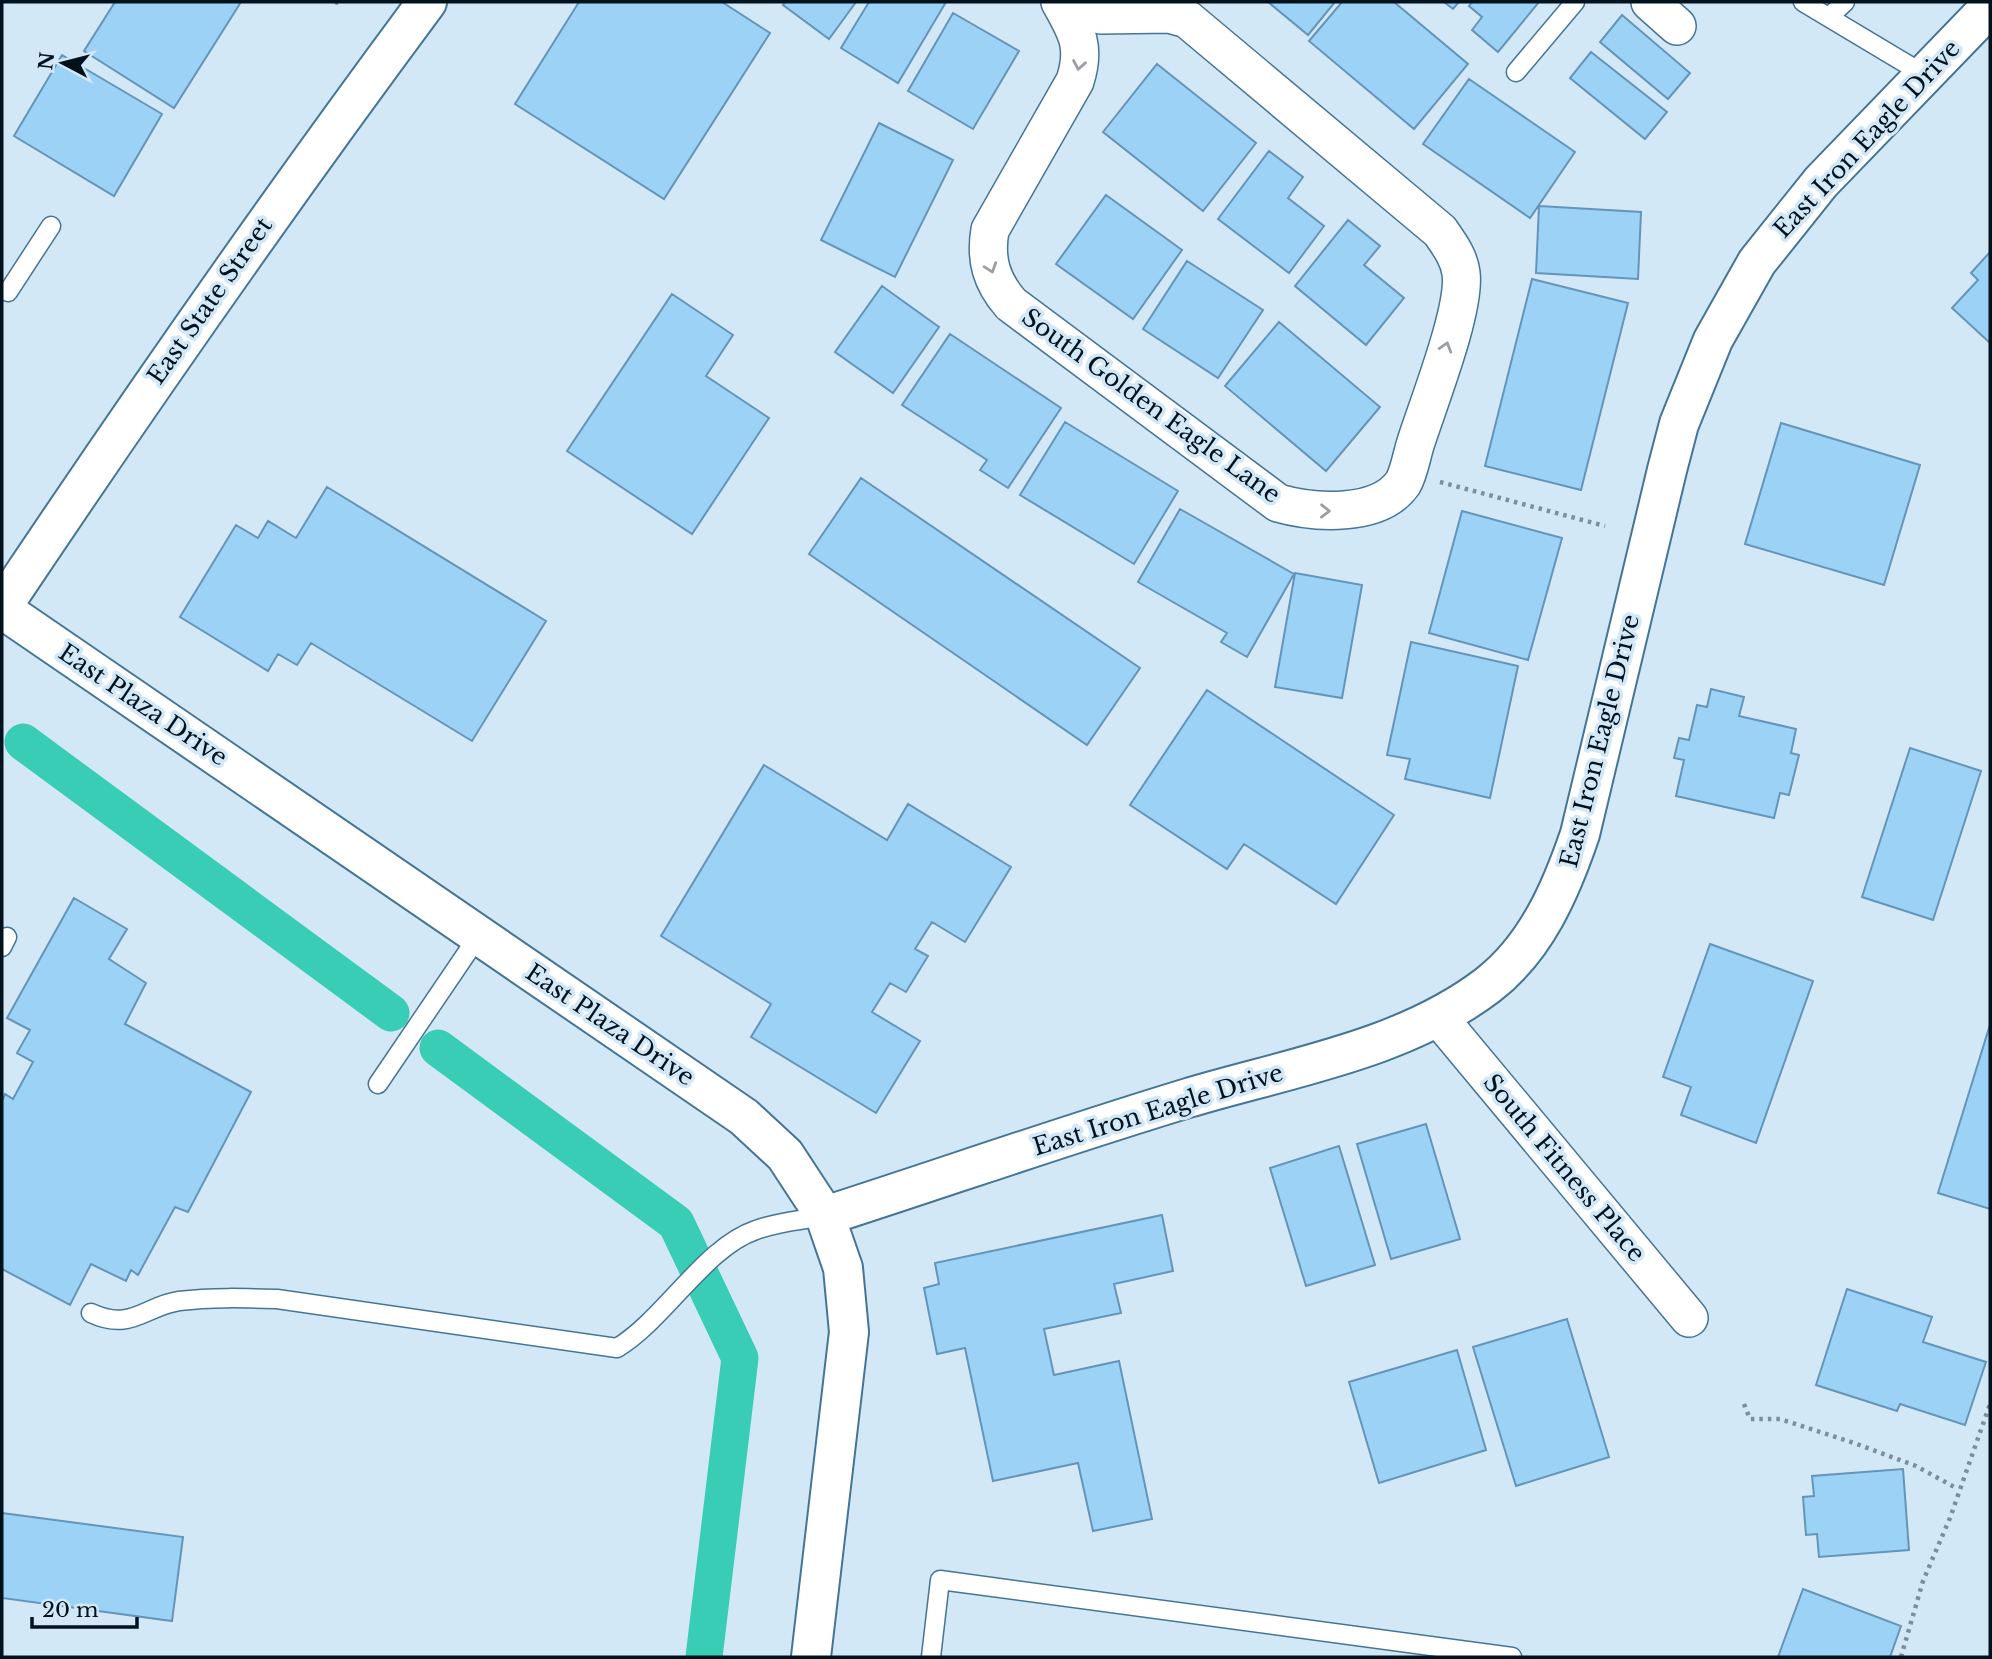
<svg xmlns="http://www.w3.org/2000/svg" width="1992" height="1659" font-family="'Libre Baskerville',serif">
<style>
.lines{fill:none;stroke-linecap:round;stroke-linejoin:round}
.canal{stroke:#3acdb6;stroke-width:37}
.building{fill:#9dd2f7;stroke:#6495b8;stroke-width:2}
.lane-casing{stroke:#457596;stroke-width:21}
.street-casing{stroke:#457596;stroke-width:40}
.secondary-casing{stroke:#457596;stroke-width:42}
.path{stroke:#7b8e9c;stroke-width:4.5;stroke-dasharray:3.5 5;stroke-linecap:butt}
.lane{stroke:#fff;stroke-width:18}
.street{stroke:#fff;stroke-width:37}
.secondary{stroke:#fff;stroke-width:38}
.oneway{stroke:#99a0a5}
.labels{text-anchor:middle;stroke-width:7;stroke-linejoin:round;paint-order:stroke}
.street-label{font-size:24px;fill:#01121f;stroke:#d3e8f6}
</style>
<rect width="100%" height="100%" fill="#d3e8f6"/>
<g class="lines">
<path class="canal" d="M23,742L391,1013
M438,1048L676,1223L740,1358L704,1657"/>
</g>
<path class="building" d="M115,2H241L174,108L84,51Z
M579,2H722L770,33L664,199L515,104Z
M785,2H856L829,39L783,5Z
M869,2H946L898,83L841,48Z
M1268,2H1335L1308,35Z
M1342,2H1394L1468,64L1414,129L1309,41Z
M1444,2H1459L1453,9Z
M1472,2H1539L1498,52L1472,30L1482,17L1469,6Z
M953,13L1019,51L973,129L908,91Z
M1622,15L1690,73L1668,99L1600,42Z
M1591,52L1667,112L1645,139L1570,78Z
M62,55L162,114L114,196L14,136Z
M1157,64L1256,143L1203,211L1103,132Z
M1469,79L1575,152L1530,218L1423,144Z
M879,123L953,160L895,277L821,240Z
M1269,151L1303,177L1288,198L1324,226L1289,273L1218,219Z
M1106,195L1182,250L1133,319L1056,264Z
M1539,206L1641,212L1638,279L1536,273Z
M1348,220L1380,246L1364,265L1404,298L1366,345L1295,286Z
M1990,252V343L1952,308L1978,280L1971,273Z
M1187,261L1263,310L1218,378L1143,329Z
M1532,279L1628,303L1581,490L1485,466Z
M882,286L939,327L893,393L835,352Z
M672,294L733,335L706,376L769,418L692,534L567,451Z
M1279,322L1380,407L1326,471L1225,386Z
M950,334L1061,408L1008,488L980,470L987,460L902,405Z
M1065,422L1178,491L1134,564L1020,495Z
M1781,423L1920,465L1884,585L1745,544Z
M861,478L1140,668L1087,745L809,554Z
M327,487L546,621L472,741L311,643L297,665L278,654L268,671L180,617L236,525L258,538L268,521L296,538Z
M1180,509L1294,574L1247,657L1221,642L1227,633L1138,582Z
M1462,511L1562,538L1528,660L1429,633Z
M1295,573L1362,585L1342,698L1275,687Z
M1411,642L1518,666L1490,798L1405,779L1410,759L1387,755Z
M1711,689L1744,697L1739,716L1796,729L1791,753L1799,755L1789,795L1780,793L1774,818L1676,796L1684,760L1674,758L1679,738L1689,740L1697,705L1707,707Z
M1207,690L1394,815L1336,904L1244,844L1227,869L1130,805Z
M1910,748L1981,771L1933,920L1862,897Z
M764,765L887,840L908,804L1011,867L965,942L932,922L915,949L928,956L906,992L890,983L872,1012L920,1041L876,1113L751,1037L771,1004L661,936Z
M74,898L127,929L109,959L146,983L125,1024L251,1092L188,1212L175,1207L138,1275L131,1270L126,1281L91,1264L70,1305L2,1269V1101L5,1094L13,1099L33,1062L17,1053L30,1030L7,1018Z
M1710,944L1813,981L1756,1143L1681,1115L1691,1087L1663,1077Z
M1989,1028L1990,1029V1209L1938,1193Z
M1426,1124L1460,1239L1391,1259L1357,1144Z
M1339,1146L1375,1265L1306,1286L1270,1168Z
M1162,1215L1173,1271L1114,1284L1121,1313L1044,1329L1054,1375L1119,1361L1152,1519L1093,1531L1078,1463L993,1481L965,1348L937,1354L924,1288L939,1284L935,1263Z
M1847,1289L1932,1317L1923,1342L1986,1362L1965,1425L1900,1404L1897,1411L1816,1385Z
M1567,1319L1609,1457L1516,1486L1473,1347Z
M1457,1350L1486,1450L1379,1483L1349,1382Z
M1903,1469L1909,1550L1819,1557L1817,1534L1806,1535L1803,1497L1814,1496L1812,1476Z
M2,1513L183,1537L172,1621L2,1598Z
M1803,1589L1901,1626L1890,1657H1778Z"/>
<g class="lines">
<defs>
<path id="lane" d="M1803,2L1925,75
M1829,17L1845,2
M1516,72L1575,2
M8,292L51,226
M2,947L7,937
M378,1084L479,935
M91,1313C131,1332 145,1306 179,1301C212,1297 244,1298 277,1299L617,1348C665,1319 705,1247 756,1230C777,1222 802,1220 825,1216
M931,1657L940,1580L1512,1657"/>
<path id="street" d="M1060,2C1077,32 1086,47 1075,81L990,230C985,259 991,281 1011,304L1278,503C1313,513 1379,518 1403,483C1409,473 1412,454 1416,442C1428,404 1466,309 1461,273C1459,257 1449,244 1440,231L1187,19L1169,14L1101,15L1064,2
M1650,2L1677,26
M1439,1018L1689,1318"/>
<path id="secondary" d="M2,607C139,402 280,200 427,2
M2,609L744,1117L785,1155L825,1216L843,1268L849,1332L811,1657
M825,1216C946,1177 1066,1135 1188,1098C1288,1068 1403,1050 1488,985C1536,948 1561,890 1580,834L1667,470L1679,424L1713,340L1757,262L1821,182L1990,7"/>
</defs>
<use href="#lane" class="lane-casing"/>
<use href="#street" class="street-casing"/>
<use href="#secondary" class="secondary-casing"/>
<path class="path" d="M335,2L342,4
M1440,482L1605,526
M1744,1404L1750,1419H1780L1854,1443L1916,1466L1958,1489
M1901,1657L1923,1581L1950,1518L1990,1404"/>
<use href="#lane" class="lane"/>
<use href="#street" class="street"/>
<use href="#secondary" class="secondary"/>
</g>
<defs><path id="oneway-chevron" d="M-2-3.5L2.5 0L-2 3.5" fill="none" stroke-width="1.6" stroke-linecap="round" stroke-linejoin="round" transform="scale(1.75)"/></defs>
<g class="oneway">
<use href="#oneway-chevron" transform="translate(1079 65) rotate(100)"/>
<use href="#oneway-chevron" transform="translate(991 268) rotate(71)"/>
<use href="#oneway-chevron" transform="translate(1446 347) rotate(-73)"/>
<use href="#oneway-chevron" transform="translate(1325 511) rotate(1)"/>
</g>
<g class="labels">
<g class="street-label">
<text transform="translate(1867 139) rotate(-47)" y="8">East Iron Eagle Drive</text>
<text transform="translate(210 301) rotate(-55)" y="8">East State Street</text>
<text transform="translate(1151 406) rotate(36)" y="8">South Golden Eagle Lane</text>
<text transform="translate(143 705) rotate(34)" y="8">East Plaza Drive</text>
<text transform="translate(1600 741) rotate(-76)" y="8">East Iron Eagle Drive</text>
<text transform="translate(610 1025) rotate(34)" y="8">East Plaza Drive</text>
<text transform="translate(1158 1110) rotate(-17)" y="8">East Iron Eagle Drive</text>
<text transform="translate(1564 1168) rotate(50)" y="8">South Fitness Place</text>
</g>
</g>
<rect width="1992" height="1659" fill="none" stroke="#01121f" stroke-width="7"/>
<g transform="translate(63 63) rotate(277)" stroke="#d3e8f6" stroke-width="5" paint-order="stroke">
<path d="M0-5L12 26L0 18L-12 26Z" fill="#01121f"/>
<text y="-10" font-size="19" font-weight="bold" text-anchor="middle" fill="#01121f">N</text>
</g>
<path d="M32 1617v10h105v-10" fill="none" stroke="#01121f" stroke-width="3.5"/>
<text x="42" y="1617" font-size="21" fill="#01121f" stroke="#d3e8f6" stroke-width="5" paint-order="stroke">20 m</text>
</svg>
